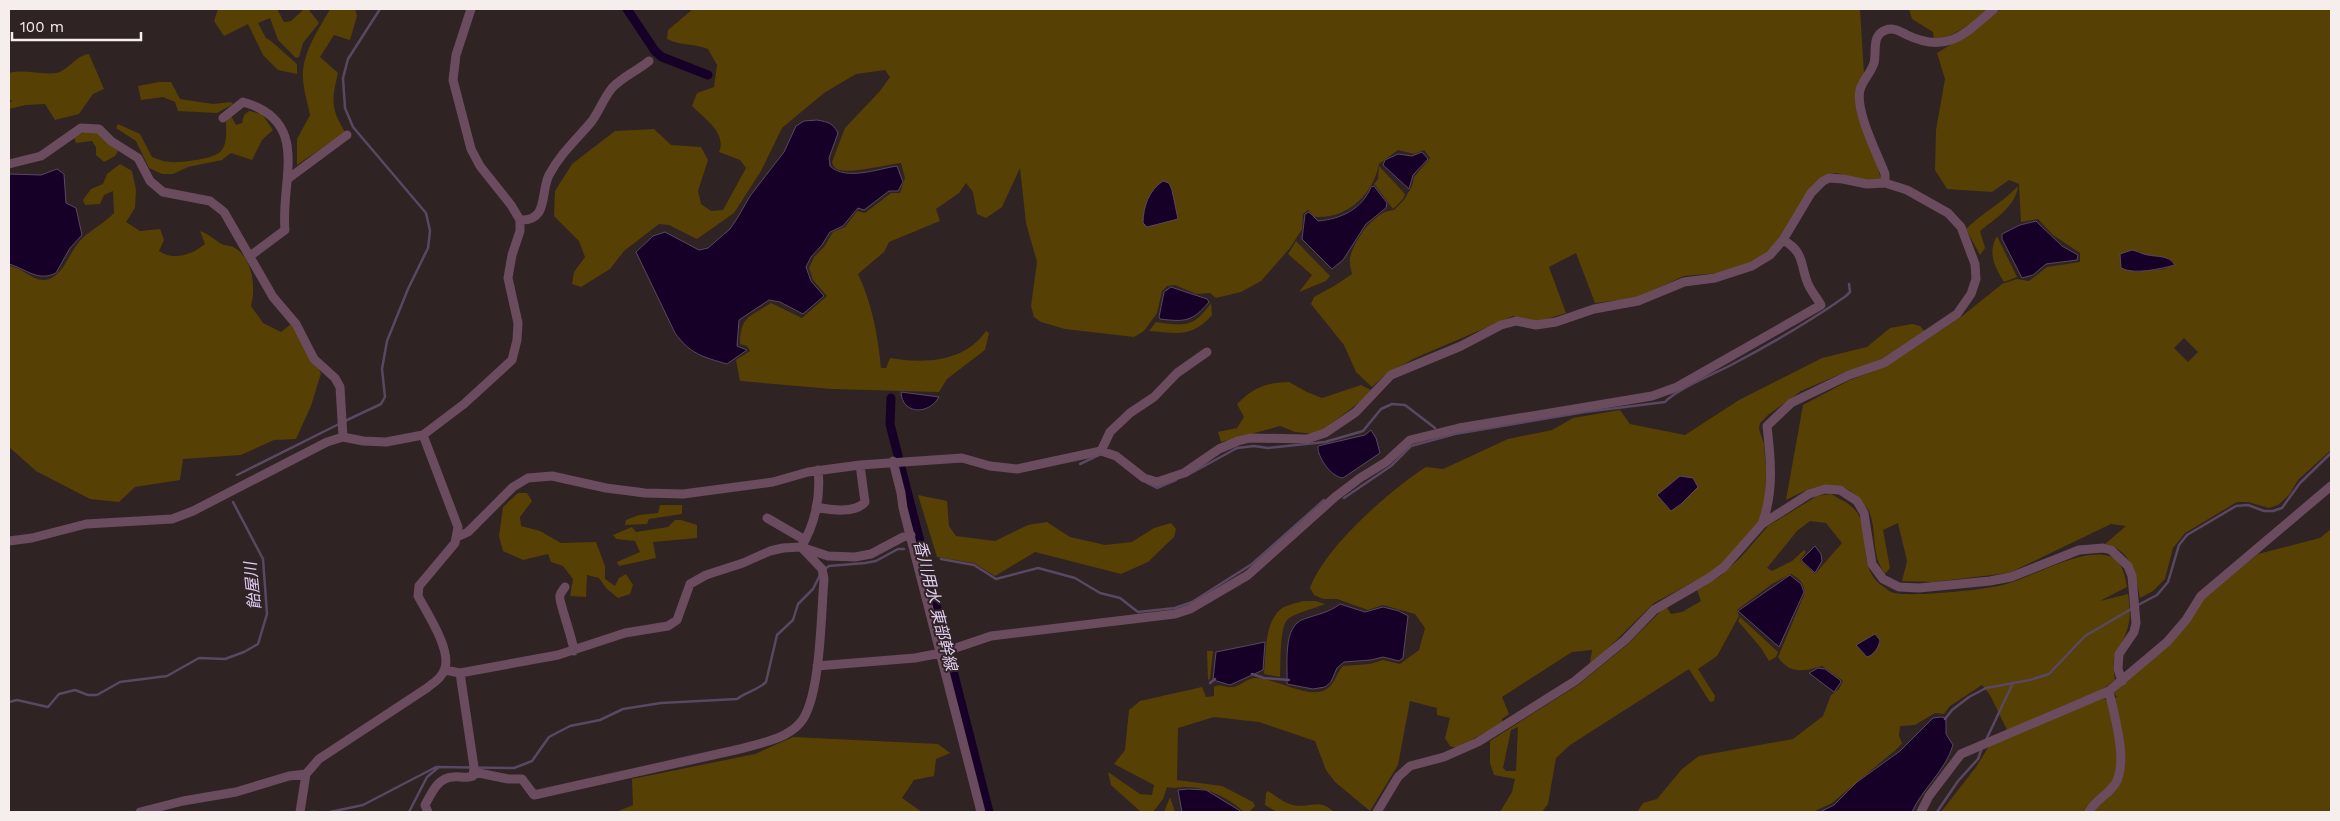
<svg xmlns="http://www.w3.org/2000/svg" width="2340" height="821" font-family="'Work Sans','Noto Sans JP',sans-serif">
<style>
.green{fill:#574003;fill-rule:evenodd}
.water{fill:#170027;stroke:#5a4762}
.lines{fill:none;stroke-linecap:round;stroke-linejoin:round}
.stream{stroke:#5a4762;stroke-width:2.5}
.canal{stroke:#170027;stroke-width:9}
.minor{stroke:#6b4b5e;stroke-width:9}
.labels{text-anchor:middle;stroke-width:4;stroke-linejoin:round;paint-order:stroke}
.water-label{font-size:16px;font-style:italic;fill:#e3cef5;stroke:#2f2323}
</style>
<rect width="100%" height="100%" fill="#2f2323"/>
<path class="green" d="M218,9H277L284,22L291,21L304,9L309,10L319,23L303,43L299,57L296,58L278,40L270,18L258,23L266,38L271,41L297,64V74L278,70L263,55L248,24L224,36L214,21Z
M330,9H355L357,16L350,40L334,35L320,57L338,73C332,99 330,108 345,132L297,165V139L310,115C308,104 304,92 303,80C301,54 318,31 330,9Z
M693,9H1860L1864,74L1857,87L1881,180L1865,181L1836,173L1825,175L1804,199L1776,244L1760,257L1739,268L1719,273L1684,276L1636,298L1595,303L1576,253L1549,267L1566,313L1537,322L1513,316L1413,359L1385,375L1372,387L1356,372L1344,345L1311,304L1314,297L1334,286L1352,274C1351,269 1349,263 1350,258C1354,240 1374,211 1394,210L1404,200L1412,186L1414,177L1430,158L1424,150L1414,154L1398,150L1379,164C1373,195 1347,219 1315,217L1308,210L1303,214L1302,229L1290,248L1261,281L1241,292L1216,298L1210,293L1196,294L1175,285L1167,286L1162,291L1157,313L1144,331L1134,337L1065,329L1041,322L1034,317L1031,306L1037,262L1026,223L1020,168L1002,207L986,218L977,214L973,192L966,183L959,193L936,209L940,221L889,242L884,252L858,274C872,303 878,336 881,368H886L890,358C924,364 965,362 986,331L989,333L985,350L947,379L939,392L832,389L740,381L736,360L750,351L747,346L740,344C740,316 750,317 771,303L802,318L827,296L813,280L809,268L814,257L824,247L833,232L845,227L857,211L865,213L891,193H900L905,178L901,163C884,165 855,173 840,170C835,169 833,166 832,162L845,128L880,91L890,77L885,70L856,74L824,93L782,128L761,171L734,213L697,239L669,225L659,224L624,251L610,269L581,287L572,284L574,272L585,257L579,241L554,216L555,191L572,164L615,131L654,129L671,145L701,147L708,160L698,191L701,204L711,211L723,210L746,168L740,160L719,152C727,133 705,119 692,106L697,93L714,87L717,65L708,49C693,43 682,46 667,39L668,30Z
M1909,9H1989C1971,24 1957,35 1934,40L1933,32L1912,19Z
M2001,9H2331V450L2298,480L2289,495L2278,505L2269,508L2248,502H2237L2185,533L2173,548L2165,579L2153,591L2140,598C2135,574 2133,551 2105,544L2126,526L2111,524L2009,573L1933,582L1902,581L1907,561L1898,523L1883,530L1890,568L1885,574C1870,553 1878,534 1869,511C1867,507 1862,503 1859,499C1839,474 1810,488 1786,500L1803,405L1850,380L1885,367L1961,317L2002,284L2017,279L2029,281L2047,267L2080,262V253L2053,235L2038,219L2021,222L2019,184L2009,180L1992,192L1947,189L1935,170L1936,130L1945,79L1937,53L1978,28ZM2138,251L2145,255L2170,259L2174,265L2164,269L2134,272ZM2184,338L2198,352L2188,362L2174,348Z
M89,54L104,89L93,94L79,114L55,120L45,104L26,105L9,109V103L12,101L9,99V73C25,69 40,75 56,73C68,71 76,55 89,54Z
M159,82H171L180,99L213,104L231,102L233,104L217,113L178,111L175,102L163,97L141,100L138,86Z
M249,111L262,114L273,130L262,140L252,160L231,153L222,160L188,167L173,174H162L149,168L136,141L116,128L118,124L140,134L152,157C158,159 164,162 171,162C180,163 213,159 220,152C228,144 226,132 226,122L231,116L236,125L242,123L244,115Z
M85,132H97L118,151L115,156L104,162L96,155V147L92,141L76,143L74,137Z
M120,164L132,171L136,190L135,208L126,222L140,231L160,229L164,240L159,251C173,261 192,255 205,244L200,231C209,234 212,238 220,243C224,246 231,245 235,248C253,259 256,288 251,306L263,323L281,332L291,324L321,373L311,406L296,439L274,440L241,455L183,459L180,480L135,487L119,502L90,499L36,471L9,447V266C22,267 32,281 45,280C61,278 68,257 76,246C86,231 102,226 114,213L113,191L104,195L100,204L85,205L83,200L91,189L103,184L107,174Z
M1379,166L1405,194L1403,199L1393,209L1374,184L1378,179Z
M2018,186C2016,206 1995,219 1980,231L1985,248L1980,255L1966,229C1982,213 2002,203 2018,186Z
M1997,236L2017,277L2004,282C1995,267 1987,254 1997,236Z
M1296,241L1330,276L1326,281L1299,292L1312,275L1288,254Z
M1211,303L1212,315C1192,338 1177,333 1149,331L1156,322C1185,326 1193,328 1211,303Z
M1912,324L1920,326L1925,332L1883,360L1843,373L1801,391L1768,415L1760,423L1759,429L1764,444L1766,470L1765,501L1760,521L1730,557L1712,572L1654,603L1594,662L1590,663L1592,650L1572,652L1502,697L1509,714L1502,719V723L1457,748L1450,746L1445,738L1450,718L1437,715V708L1410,701L1398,765L1370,811L1335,782L1326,770L1315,741L1259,722L1214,717L1178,728L1177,780L1222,786L1253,802L1255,806L1249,812H1244C1229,798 1207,787 1186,787C1179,787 1175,789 1167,787L1163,799L1153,812H1141L1111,785L1108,772L1140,794L1152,795L1154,785L1114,764L1125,750L1129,710L1140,701L1202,687L1206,697L1214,696V687C1221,683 1225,688 1232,687C1240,687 1246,679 1254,678C1274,677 1307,699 1325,690C1335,685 1336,673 1343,666L1370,664L1383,660L1400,664L1419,650L1425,628L1415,614L1383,605L1368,610L1337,599H1323L1314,595L1310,588C1325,547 1390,490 1426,467L1443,469L1508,439L1552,430L1573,418L1620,410L1630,424L1685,435L1739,400L1822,358L1867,347L1890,328Z
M1289,382L1307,392L1322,398L1361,385L1371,390L1360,402L1317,434L1295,432L1280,426L1221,442L1218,432L1237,428L1244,417L1237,404C1254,387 1265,383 1289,382Z
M518,493H527L532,501L520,517L521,526L540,531L561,543L596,542L605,566V579L615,586L619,578L626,574L633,585L630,594L618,598L606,588L599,578L587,575L586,597L570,596L573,579L563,566L551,562L548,554L523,560L503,551L499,536L503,507Z
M1831,494C1841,500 1852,504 1858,514C1871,537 1857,570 1884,587C1887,589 1890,592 1894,593C1914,597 1982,590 2003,585C2031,578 2082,547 2109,556C2122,560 2125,575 2127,587L2100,601L2128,594C2130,607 2131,618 2127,630C2119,655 2110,649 2115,680L2099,692L2007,730L1990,695L1982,685L1950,706L1944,714L1935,713L1915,725L1900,726L1899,736L1902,743L1898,748L1832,803L1813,812H1637L1643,803L1657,799L1682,769L1699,756L1793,739L1823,716L1831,695L1839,689L1843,681L1822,666C1805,671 1790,675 1778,657L1804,595C1806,585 1800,579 1791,574L1772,584L1737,610L1739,616L1717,656L1698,669L1715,696L1714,701L1710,702L1689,669L1570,745L1556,758L1548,804L1542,812H1500L1512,792L1515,779L1494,775L1490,763V741L1578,685L1628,644L1666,606L1671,614L1682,612L1701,601L1697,590L1719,577L1741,557L1768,526L1817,496ZM1810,521L1826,523L1842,543L1815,574L1800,560L1806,552L1804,550L1792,561L1772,571L1767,568L1797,531ZM1518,727L1516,771H1506L1503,768L1511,730Z
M918,495L947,501L949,526L956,536L995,541L1028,525L1047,522L1070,537L1105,545L1132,542L1154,528L1171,523L1176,529L1174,537L1148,562L1121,574L1035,552L995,576L974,563L937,557Z
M660,505H682V514L649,519L647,524L625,525L626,520L639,515L658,513Z
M675,520H681L697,525V538L653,542L656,558L619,566L617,562L640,552L635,541L616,539L613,535L632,527L636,532L668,527Z
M2331,529V812H1941L1976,767L1989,746L2104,697L2107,701L2117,697L2114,693L2147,663L2204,598L2258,554L2320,538Z
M1303,601H1316L1325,604C1316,608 1295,613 1288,619C1279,627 1281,664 1280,677L1264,674C1266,656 1264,622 1281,609C1286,605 1297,603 1303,601Z
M1740,617L1778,652L1776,657L1769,661L1761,648L1738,621Z
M1207,651H1213L1210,679L1208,680Z
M793,737L938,744L950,753L936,759L934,776L914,780L902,798L922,812H616L633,805L632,779L755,754Z
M1268,791C1276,796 1284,803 1293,805C1310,809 1318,797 1334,812H1277L1265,805L1266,793Z
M1170,797L1175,812H1164Z"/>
<path class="water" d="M817,120C828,122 833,123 838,133L829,158L830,166C846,181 877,169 897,166L903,182L898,191H889L864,210L858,208L843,226L830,232L822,245L811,257L806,267L811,281L824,296L803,314L780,302L769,300L739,320L737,346L747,350L727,364C703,357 690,354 675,333L636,252L653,236L665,232L699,250L708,248L730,229L738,217L750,196L784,152L796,126L804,121Z
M1422,152L1428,159L1413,175L1409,189L1383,165L1385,160L1398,154L1412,156Z
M57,169L64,174L66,203L76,208L82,235L70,248L56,273C38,282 26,269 9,264V174L41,175Z
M1163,181L1169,183L1172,190L1178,219L1147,227L1143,223C1143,207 1149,190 1163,181Z
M1374,186L1387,203L1386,208L1366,224L1343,260L1332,269L1302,239L1305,214L1309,212L1318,221C1341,219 1362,209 1371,187Z
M2036,221L2062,246L2078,255L2077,260L2046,264L2033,275L2022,278L2002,239V234L2020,225Z
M2132,250C2137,251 2142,254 2148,255C2158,257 2169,255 2175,265C2160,269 2134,275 2121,268L2120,254Z
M1171,287L1207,299L1209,302C1192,322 1185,322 1160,319L1159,317L1164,292Z
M901,392L939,397C929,415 902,415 901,392Z
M1371,430L1376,438L1380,453L1343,478C1331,477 1317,457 1318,446L1365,435Z
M1680,476L1693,478L1698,487L1681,504L1671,511L1657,495Z
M1815,546L1821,554L1822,561L1815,573L1801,560Z
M1790,575L1801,584L1804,592L1779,647L1738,611Z
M1340,604L1365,612L1383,607L1399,611L1408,616L1403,658L1399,661L1383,657L1371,660L1344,662L1337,668L1331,682L1325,687L1313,689L1287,684C1288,665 1282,626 1304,619C1318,614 1328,613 1340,604Z
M1875,634L1880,640C1879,647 1874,655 1867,657L1856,645Z
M1265,642L1263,670L1230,685L1213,680L1216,652Z
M1818,668L1825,669L1840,680L1841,682L1834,692L1809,673Z
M1941,717L1946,718V734L1953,745C1946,770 1922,789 1912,812H1820L1834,805L1857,782L1900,751L1933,718Z
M1188,789L1206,790L1242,812H1182L1178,790Z"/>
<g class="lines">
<path class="stream" d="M345,421L381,404L385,397L382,369L387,341L408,289L428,248L430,231L426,213L353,127L345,108L343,78L348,59L380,9
M1080,464L1099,455
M237,475L341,423
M1186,476L1237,448L1254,446L1268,448L1325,442L1363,431L1381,409L1392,404L1405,405L1435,428
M1147,483L1157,488L1176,480
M1344,498L1391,466L1411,446L1455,434L1585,412L1665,402C1677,389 1714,374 1731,365C1771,344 1809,322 1846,296L1850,292L1849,284
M941,559L974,565L996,579L1038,568L1075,578L1100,593L1120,598L1138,612L1175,608L1192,602L1252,564L1324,500
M825,569L829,566L865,563L876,561L898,549H904
M2138,605L2157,595L2168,582L2179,545L2187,535L2236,506L2248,505L2264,511H2273L2282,508L2300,483L2331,453
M1252,674L1264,678L1289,680
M1210,683L1215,679
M9,702L17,700L48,707L59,694L75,690L88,695H97L120,682L167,676L199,658L225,659L244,652L258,644L267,614L263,559L233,502
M1945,719L1952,710L1969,697L1986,688L2030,680L2049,674L2085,636L2133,608
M1986,740L2013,683
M159,812L161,811
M311,812H315
M330,812L363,805L436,767L514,768L532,761L549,737L570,726L600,720L623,709L661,703L737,699C746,692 758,690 766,682L777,635L793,620L798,604L813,589L820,575
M409,812L427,777L439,767
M1937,812L1958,781L1978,759L1982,748"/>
<path class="canal" d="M627,9L655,51L662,57L708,75
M891,398L890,424L989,812"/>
<path class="minor" d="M223,118L243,102C312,121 280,181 285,230L250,256
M9,164L41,156L81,128L99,129L111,141L138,158L150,181L163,192L210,201L224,212L273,297L296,324L314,359L335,378L340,387L343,437
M289,178L347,135
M1885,183V174C1877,153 1855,111 1860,90C1862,81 1871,73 1874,63C1877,51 1871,35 1886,30C1894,27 1901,32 1907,35C1947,54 1965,34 1994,9
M520,220C549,221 540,193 549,175C560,154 577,139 592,121C599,111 604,98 612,88C622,77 637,71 649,61
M1101,451L1110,432L1130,413L1154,397L1177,373L1207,352
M893,461L901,493L903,508L981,812
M816,507C831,510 855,514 865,502L860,465
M767,518L805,540
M457,537L468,532L513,487L528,478L552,476L606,488L645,493L683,494L773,482L808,472L860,465L962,458L990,466L1017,469L1101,451L1116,456L1144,478L1157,482L1184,473L1219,449L1238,441L1250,438L1307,439L1325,433L1356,412L1391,375L1461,346L1501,325L1516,321L1536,325L1556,322L1594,309L1638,301L1684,282L1715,278L1752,266L1770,255L1783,240L1811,193L1823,181L1829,178L1843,179L1867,184L1885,183L1907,190L1948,213L1961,227L1975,264L1976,279L1971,294L1957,314L1884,363L1849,375L1791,403L1767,426C1771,460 1774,492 1762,524
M9,541L32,538L86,524L172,519L193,511L327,442L343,437L363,441L386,442L423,435L464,404L512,360L517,340L518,323L508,278L512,255L520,231V220L511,205L480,166L471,149L453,80L456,55L471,9
M801,547C815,525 821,496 818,470
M565,587C563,590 561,592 560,595C558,600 573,639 574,651
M817,666L915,658L941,653L991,636L1175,614L1190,609L1248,575L1335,497L1360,478L1386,462L1410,440L1459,428L1652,396L1677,387L1821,305C1817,298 1811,291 1808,284C1800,265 1805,252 1783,240
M445,670L460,673L558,655L625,633L668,626L677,620L690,584L706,575L743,563L770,551L783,548L801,547L828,556L855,557L871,554L903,537L911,535
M474,772L508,779H522L534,795L740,749C760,743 785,740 800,723C821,700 821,612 824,579L822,569L801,547
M140,812L183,801L236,792L289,776L306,774
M300,812L306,774L319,759L427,688C434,682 442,678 445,668C451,649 427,613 418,596L419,586L455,543L458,527L423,435
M428,812L425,805C432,793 437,778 453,777C461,776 465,779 473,776L474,767L460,673
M1377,812L1398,777L1410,766L1444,757L1478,742L1575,681L1625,640L1654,610L1709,578L1724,567L1762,524L1809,494L1825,489L1840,490L1857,501L1864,513L1872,564L1883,579L1899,587L1919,588L1990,581L2011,577L2079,550L2103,548L2111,550L2128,566L2132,576L2136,623L2134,632L2119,654L2118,669L2122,681
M1921,812L1929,796L1961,754L2109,691L2167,642L2186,620L2201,596L2331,486
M2089,812C2095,800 2108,795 2115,784C2129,763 2114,715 2109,691"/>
</g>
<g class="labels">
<g class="water-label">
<text transform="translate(252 586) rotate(-96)" y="6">飴屋川</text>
<text transform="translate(936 605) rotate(76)" y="6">香川用水 東部幹線</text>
</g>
</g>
<rect width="2340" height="821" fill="none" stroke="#f6eded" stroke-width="20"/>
<path d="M12 32v8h129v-8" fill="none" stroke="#f6eded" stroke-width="2.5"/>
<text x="20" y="32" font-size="15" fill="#f6eded" stroke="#2f2323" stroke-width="4" paint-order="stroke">100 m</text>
</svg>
